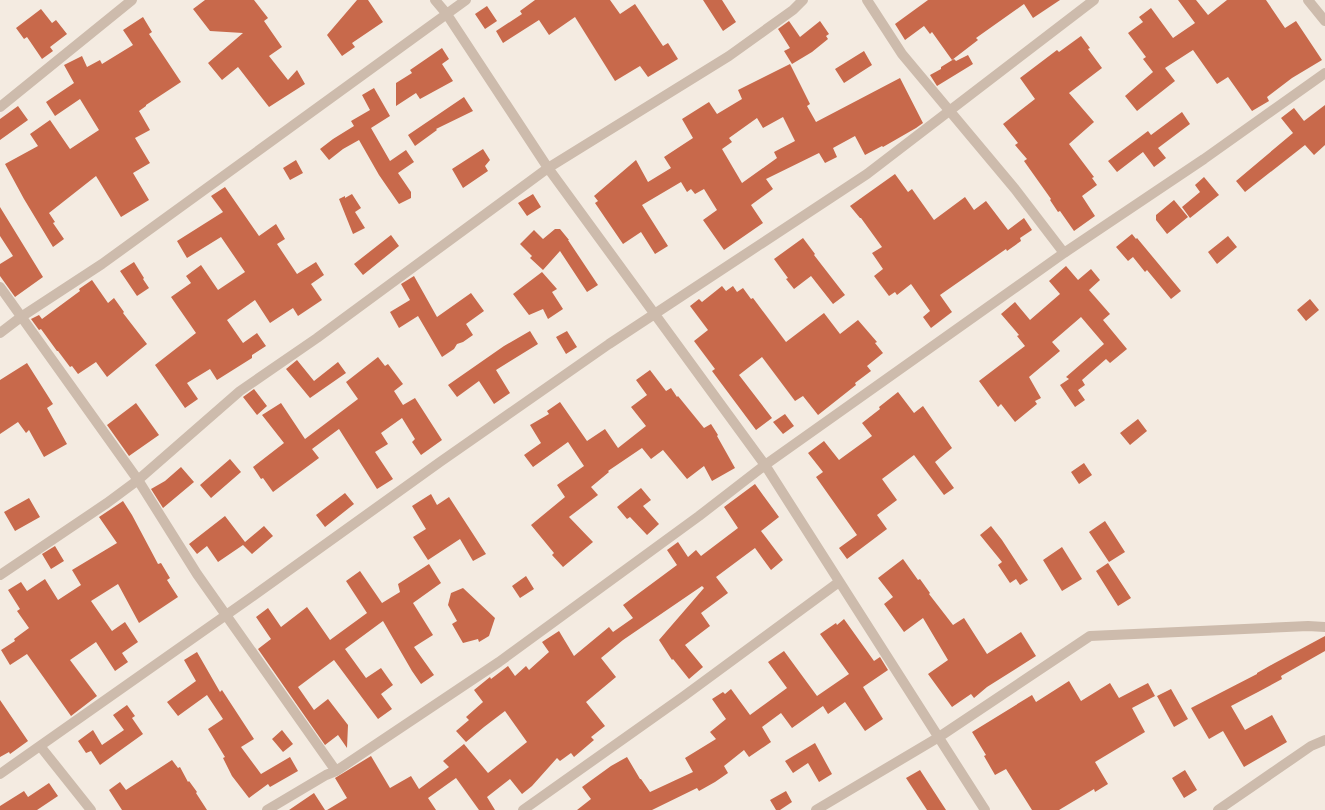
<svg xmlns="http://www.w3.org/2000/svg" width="1325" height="810" font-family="'Source Sans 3',sans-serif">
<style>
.building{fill:#c8694b;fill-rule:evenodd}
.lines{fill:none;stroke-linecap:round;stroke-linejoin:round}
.minor{stroke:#cdbbac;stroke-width:10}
</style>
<rect width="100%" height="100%" fill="#f4ebe1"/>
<path class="building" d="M205,0H254L268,18L264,21L282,47L269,56L288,80L297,70L305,84L269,107L238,67L222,80L208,63L243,33L210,31L193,9Z
M357,0H368L383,22L352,43L355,47L342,56L327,35Z
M535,0H610L620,14L635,4L663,46L668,43L678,59L648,77L640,66L615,81L575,17L549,35L539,20L503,43L496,31L522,14L520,11Z
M703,0H722L736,22L723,31Z
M928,0H1060L1033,18L1024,4L976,38L978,40L952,60L932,32L930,34L924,26L905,40L895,24Z
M1178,0H1196L1208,15L1227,0H1266L1285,28L1296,21L1322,60L1292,78L1267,97L1269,101L1252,111L1228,77L1217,84L1193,50L1165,68L1175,81L1137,111L1125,96L1153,72L1143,59L1146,57L1128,33L1143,22L1139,17L1151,8L1173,38L1195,23Z
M487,6L497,21L485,29L475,14Z
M41,9L52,23L56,20L67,34L50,47L53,51L42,59L27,37L24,39L16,28Z
M143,17L152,32L149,34L181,82L146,105V106L139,111L150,130L135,138L150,163L133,173L149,200L121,217L96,176L49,213L55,222L53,223L64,239L53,247L24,199L5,164L38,146L30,134L50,120L70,149L99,130L80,99L55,116L46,102L74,83L64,65L82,56L87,67L100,60L102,64L133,45L123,30Z
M789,21L800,37L820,21L829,34L826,36L828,39L812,52L792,64L784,51L790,48L778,29Z
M1081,36L1090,48L1088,49L1102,68L1069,93L1094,122L1069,144L1094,177L1092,178L1097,185L1082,196L1095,216L1074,231L1060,211L1058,212L1050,200L1051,199L1024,161L1027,159L1015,145L1018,143L1003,124L1035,99L1020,78L1057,50L1059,52Z
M442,48L449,59L442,64L453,81L420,99L416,93L396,106V83L412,73L410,70Z
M864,51L872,65L844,83L835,69Z
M968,55L973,64L937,86L930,75L941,69V67L954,59L956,61Z
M790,64L810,104L807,106L816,122L900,78L923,123L916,128L883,147L882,146L865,155L855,136L833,148L837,157L825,163L819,153L766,179L773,189L751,205L763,223L724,250L703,220L717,210L704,189L695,194L691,189L687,192L681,182L642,205L668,246L655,254L641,232L623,244L595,203L598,201L594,196L636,160L648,182L671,168L664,157L693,138L682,119L709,102L717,114L742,99L738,90ZM783,117L795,141L774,152L777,158L742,183L722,149L732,142L729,138L757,118L763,128Z
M374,88L390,116L371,128L390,161L406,150L414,162L398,173L411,192V198L399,204L379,175L359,140L343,149L329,160L320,149L333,139L354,126L351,121L370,110L362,95Z
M464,97L473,111L436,129L437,130L415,146L408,135Z
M1325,105V145L1314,155L1305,145L1245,192L1236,181L1293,133L1281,118L1294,108L1304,121Z
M18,106L28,120L0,140V119Z
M1182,112L1190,124L1158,148L1166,158L1154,167L1143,152L1117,172L1108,161L1148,131L1151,135Z
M483,149L490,160L485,166L488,171L463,188L452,169Z
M296,160L303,173L290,180L283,168Z
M895,174L908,192L912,189L934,220L965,197L974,210L986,201L1008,230L1024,218L1032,230L1020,238L1021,241L1007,251L1006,249L940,295L952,312L931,328L923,317L930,311L911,284L897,295L895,292L889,296L874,276L883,269L872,253L882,247L861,218H860L850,206Z
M1204,177L1219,195L1190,218L1182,207L1200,192L1195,185Z
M225,187L259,236L276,224L285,239L277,244L297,274L316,262L324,275L311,284L322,300L298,316L293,308L270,323L255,300L227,320L243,343L257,333L266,346L252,355V358L217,380L210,369L187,383L198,399L185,408L155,365L196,333L171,297L191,283L186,276L201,265L218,290L245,272L221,237L187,258L177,241L223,212L211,196Z
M352,194L361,208L355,212L365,228L353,234L339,199L345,196V198Z
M533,194L541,207L527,216L518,203Z
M1174,200L1188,217L1167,234L1156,220V215Z
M0,207L43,277L15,297L0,276V264L13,256L0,236Z
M555,229H560L569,240H568L598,285L587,292L560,251L543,270L530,258L532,256L520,244L534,230L543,239Z
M1132,234L1136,239L1137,238L1181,291L1171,299L1147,270L1145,272L1133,257L1128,261L1116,247Z
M391,235L399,246L363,275L354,264Z
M1228,236L1237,247L1217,264L1208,252Z
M803,238L815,254L814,255L845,295L833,304L811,276L794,289L786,279L788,278L774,259Z
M134,262L144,278L143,279L149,288L137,296L120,271Z
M1066,266L1078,280L1091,269L1100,280L1089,290L1110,314L1103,320L1127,349L1110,363L1106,359L1082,380L1085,385L1078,390L1085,400L1075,407L1060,385L1069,379L1066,377L1104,344L1081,317L1052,342L1060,351L1029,377L1041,398L1035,401L1037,404L1015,422L1001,404L998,407L979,381L1025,346L1017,336L1019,335L1001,314L1015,302L1030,320L1060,294L1049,281Z
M542,272L557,289L552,292L563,309L548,319L543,309L529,315L513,294Z
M414,276L437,317L471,293L484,311L466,324L473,335L463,342L457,344L454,349L442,357L418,316L399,328L390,312L410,300L401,284Z
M92,280L108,303L114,298L124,312L123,313L147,344L107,377L96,362L78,374L72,366L70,367L58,351H57L41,329L39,330L31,319L39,315L42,319L80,291L79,289Z
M722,286L726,291L733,286L737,292L743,288L751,299L753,298L786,342L824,313L840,334L858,320L877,342L875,343L883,353L867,366L871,371L855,383L856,385L818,415L803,396L795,401L762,357L739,375L772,418L756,430L712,371L715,369L694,341L708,330L690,306L699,299L702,302Z
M1310,299L1319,310L1306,321L1297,310Z
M530,331L538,344L496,370L510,393L494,404L479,381L457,397L448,385L504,346Z
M567,331L577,347L566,354L556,337Z
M378,357L385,366L388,364L403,384L394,391L403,405L415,398L442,440L421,455L412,442L415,439L402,418L381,433L388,444L375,452L393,479L377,489L339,429L312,449L319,458L273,492L263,478L261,479L253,467L284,443L262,415L281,403L305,439L358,399L346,382Z
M297,360L314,381L338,362L346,373L310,398L286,369Z
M27,363L53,404L47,408L67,444L44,457L29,430L26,433L18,422L0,434V380Z
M650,370L666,391L671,388L677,397L678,396L704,428L711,424L718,435L717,436L735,468L712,481L704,466L687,479L663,450L651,459L642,448L639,450L608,471L609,472L591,487L598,495L569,517L593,542L563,567L552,555L554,553L531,525L565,497L557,485L584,466L568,442L533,467L524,455L541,443L530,425L549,414L547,411L560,402L587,441L605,429L618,448L646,426L631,407L647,395L636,380Z
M254,389L267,406L257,415L243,397Z
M898,392L914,413L923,406L952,448L935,462L954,488L944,495L914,455L882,479L897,500L877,515L887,529L847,559L839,548L857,535L816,477L823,472L808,453L824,441L839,460L843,457L872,436L862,423L880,409L879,407Z
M136,403L159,435L129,456L107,425Z
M785,414L794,426L783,434L773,422Z
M1138,419L1147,431L1130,445L1120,433Z
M230,459L241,472L211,498L200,485Z
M1084,463L1092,475L1079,484L1071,472Z
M181,467L194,482L163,508L151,489L165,481Z
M755,484L779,517L761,531L783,560L771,570L755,548L716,577L728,593L701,613L710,626L685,645L703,667L689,679L673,659L672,660L659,640L704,588L702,586L623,640L601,658L616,677L586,702L605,726L591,737L594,740L574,757L571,753L560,761L557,758L532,786L522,794L510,779L487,797L495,810H479L456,778L428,798L436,810H327L347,798L335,778L371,756L390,788L411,776L419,789L449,767L443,761L464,744L488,773L527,742L505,711L484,727L466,742L456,731L469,720L466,717L483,702L474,690L490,677L491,679L508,666L515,676L526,666L529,670L549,652L542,642L559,631L574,656L609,627L613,632L633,618L623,605L677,565L667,550L678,542L688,557L696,550L701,556L738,528L724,507Z
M641,488L651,500L643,506L659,524L647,535L630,517L627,519L617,507Z
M345,493L354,504L325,527L316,515Z
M431,494L437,505L449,497L486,554L473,561L460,539L428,560L413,537L426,529L412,506Z
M29,498L40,517L15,531L4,512Z
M123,501L132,515L158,564L161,563L170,578L167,580L178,597L139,623L118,584L91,601L112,631L125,622L138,642L122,653L128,662L115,671L96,642L70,660L97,696L71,716L27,654L10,665L1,650L15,641L14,639L29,628L17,611L20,609L8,590L21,582L27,591L45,579L58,600L81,585L72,570L117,543L99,517Z
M225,516L245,542L264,526L273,536L252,554L243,545L218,562L207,546L197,554L189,544Z
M1105,521L1125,552L1109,562L1089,532Z
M991,526L1002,540L1028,580L1020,585L1016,579L1010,583L998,565L1002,562L980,535Z
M55,546L64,561L51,569L42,554Z
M1062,547L1082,579L1062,591L1043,560Z
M903,559L918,580L920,579L930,593L929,594L953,625L964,618L987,654L1021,632L1036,656L987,687L974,698L971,694L952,707L928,674L948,660L923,618L904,632L884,604L893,597L878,578Z
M1108,563L1131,598L1118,606L1096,571Z
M429,564L441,583L413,603L433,635L414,647L434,675L421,684L412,671L383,621L345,649L366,678L381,668L393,685L381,694L392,709L378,719L334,660L298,687L314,710L328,699L348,725L347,748L338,735L325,745L258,649L271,639L256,617L268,608L281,627L307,607L330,640L367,613L346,581L360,571L382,603L400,592L398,584Z
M526,576L534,589L520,598L512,586Z
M463,588L495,618L489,636L479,642L478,639L463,643L452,624L457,621L448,605L451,593Z
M844,619L874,661L880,657L888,670L863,687L883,719L865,731L845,702L828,714L823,706L792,728L781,713L762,727L771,742L749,757L744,750L724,766L728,773L715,782L699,791L697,788L652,810H577L591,799L582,787L611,766L627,757L640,779H641L650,792L693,772L685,758L716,739L710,732L726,719L712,699L723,692L725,694L731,689L750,715L787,688L768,662L784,651L817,696L849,674L820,634L836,623L837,625Z
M1325,636V651L1281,676L1282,679L1258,692L1231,706L1245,730L1272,715L1287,742L1244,767L1223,731L1209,739L1191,708L1257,674V673L1273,664Z
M197,652L220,692L222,690L254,739L241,747L261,774L290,757L298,771L270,787L268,784L249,798L232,776L223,758L225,757L208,729L223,719L207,695L178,716L167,702L196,681L184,660Z
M1069,681L1081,701L1110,683L1119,698L1148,683L1155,696L1132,708L1145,732L1095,762L1108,784L1095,792L1094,789L1059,810H1032L1006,769L995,775L984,756L986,755L972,732L1032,695L1036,702Z
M1171,689L1188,719L1174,727L1157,696Z
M0,700L28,741L10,754L9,752L0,757Z
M127,705L135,716L132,718L143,734L100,765L91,751L86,753L78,741L93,730L102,745L124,730L113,715Z
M282,730L293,744L283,752L272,739Z
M815,743L832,774L819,782L808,763L793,773L785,761Z
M172,760L178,768L180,767L188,782L189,781L197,792L196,793L207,810H122L109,790L120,782L126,790Z
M920,770L946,810H927L906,778Z
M1185,770L1197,790L1184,798L1172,778Z
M49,783L58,796L37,810H0V806L24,791L28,797Z
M786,791L792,802L780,810H776L770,800Z
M314,793L325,810H289Z"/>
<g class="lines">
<path class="minor" d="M435,0L446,13L548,168L765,465L985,810
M867,0L902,54L1015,189L1064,253
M1308,0L1325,21
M0,107L132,0
M0,287L138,480L197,574L336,771
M0,333L21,317L102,264L466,0
M0,575L107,503L138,480L240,391L317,338L548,168L729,56L793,10L803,0
M40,746L91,810
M0,774L256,594L440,462L609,344L867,174L1094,0
M267,810L326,775L336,771L499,662L699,516L765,465L1064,253L1204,159L1325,73
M523,810L684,696L839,582
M816,810L939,737L1090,636L1308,626L1325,627
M1218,810L1311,746L1325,740"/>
</g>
</svg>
